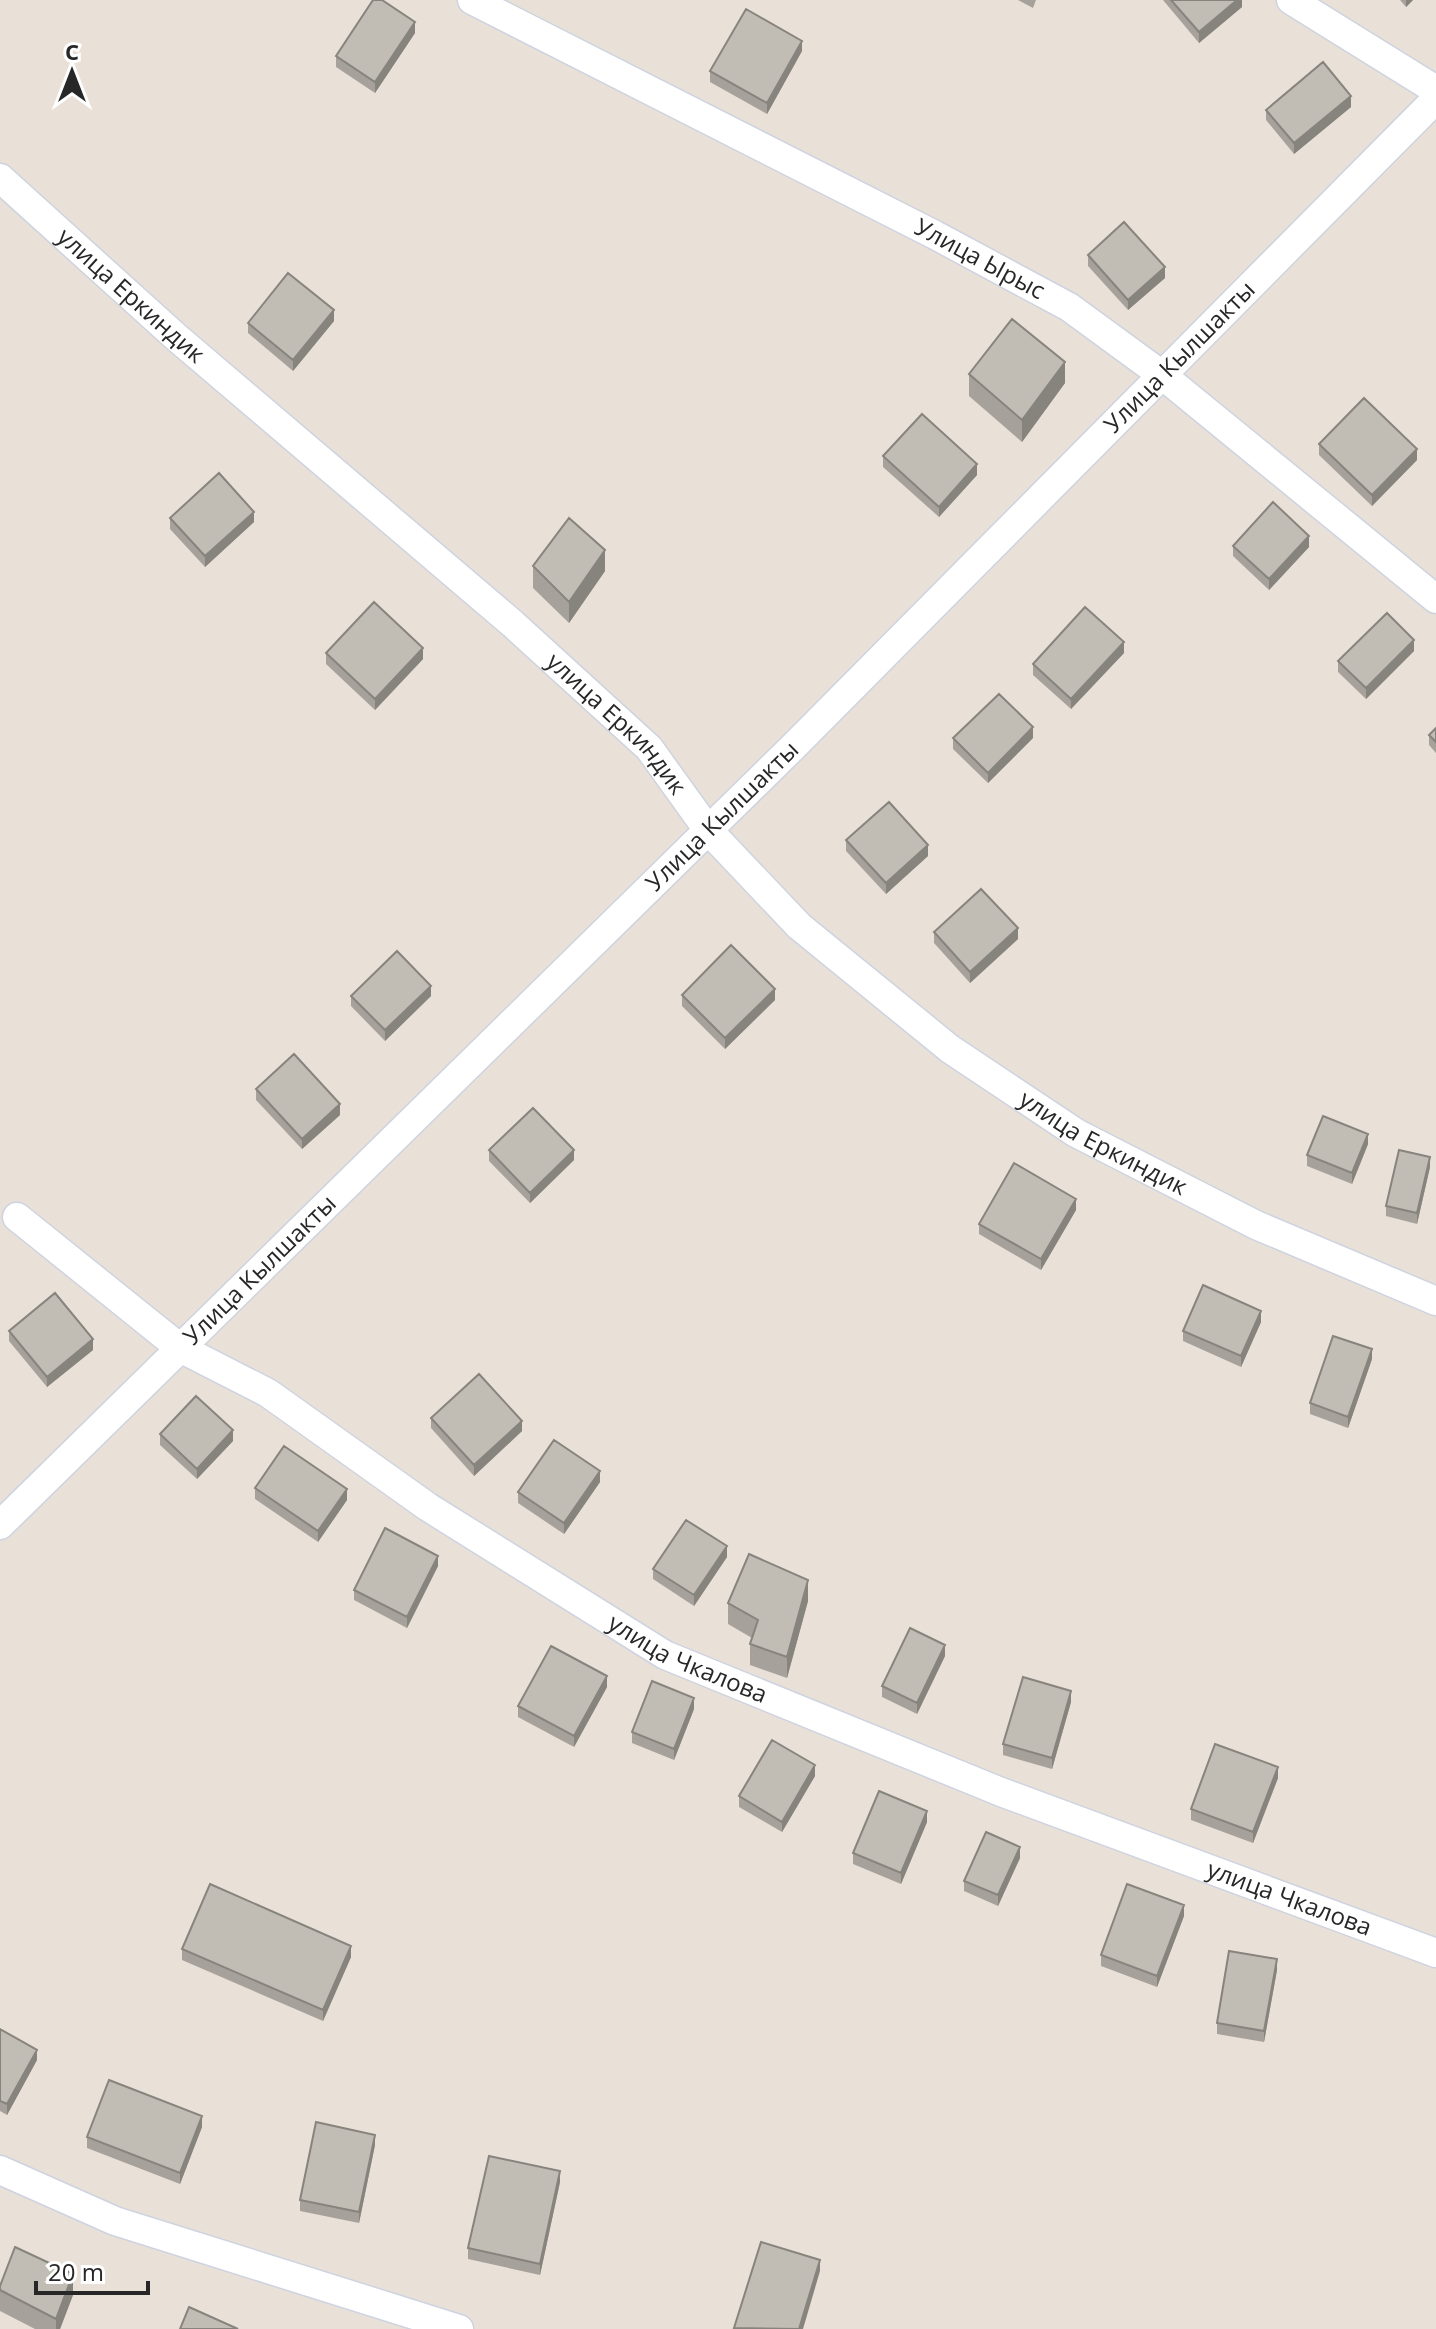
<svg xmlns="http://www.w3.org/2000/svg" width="1436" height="2329" font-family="'Open Sans',sans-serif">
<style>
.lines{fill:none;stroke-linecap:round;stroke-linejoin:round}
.minor-casing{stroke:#ced3e0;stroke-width:31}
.minor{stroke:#fff;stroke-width:28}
.wall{fill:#a6a29b}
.shaded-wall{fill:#87847e}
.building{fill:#c1bcb4;stroke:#87847e;stroke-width:2}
.labels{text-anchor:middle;stroke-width:6;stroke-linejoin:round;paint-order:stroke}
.street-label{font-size:24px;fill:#272727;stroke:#fff}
</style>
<rect width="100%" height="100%" fill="#e9e0d8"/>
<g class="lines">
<defs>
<g id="minor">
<path id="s1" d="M472,0L935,235L1069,307L1162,375L1436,599"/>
<path d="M1291,0L1436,90"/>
<path id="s2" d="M0,178L176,337L513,624L649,748L708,830L799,926L950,1049L1076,1133L1256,1225L1436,1301"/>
<path id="s3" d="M17,1217L180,1348L268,1393L428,1507L665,1655L1001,1792L1436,1953"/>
<path id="s4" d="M0,1525L793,747L1436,99"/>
<path d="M0,2170L115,2221L459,2329"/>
</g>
</defs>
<use href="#minor" class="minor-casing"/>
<use href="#minor" class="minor"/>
</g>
<path class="wall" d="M1018,0H1036L1033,8Z
M1163,0H1242V7L1199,43Z
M1400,0H1413L1406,7Z
M415,33L375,93L336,67V56Z
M802,51L767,114L710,82V71Z
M1351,107L1294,154L1266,120V110Z
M1088,255L1165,278L1128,310L1088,266Z
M334,321L293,371L248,333V323Z
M969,374L1065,383L1022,442L969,396Z
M1319,444L1417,460L1372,506L1319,455Z
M883,456L977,475L939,517L883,467Z
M170,518L254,522L205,567L170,529Z
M1233,546L1309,547L1269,590L1233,556Z
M533,566L605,571L569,623L533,588Z
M1414,651L1366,699L1338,672V661Z
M326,653L423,659L375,710L326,664Z
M1124,653L1071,709L1033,675V664Z
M1436,728V753L1429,745V735Z
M953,738H1033L988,783L953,749Z
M846,840L928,856L886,894L846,851Z
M934,932L1018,939L970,983L934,943Z
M682,995L775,1000L725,1049L682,1006Z
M351,996H431L385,1041L351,1006Z
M256,1089L340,1115L302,1149L256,1100Z
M1368,1144L1352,1184L1307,1166V1155Z
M489,1150L574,1160L530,1203L489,1161Z
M1430,1167L1417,1224L1386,1216V1206Z
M1076,1210L1041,1270L979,1234V1224Z
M1261,1322L1241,1367L1183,1341V1331Z
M9,1331L93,1350L47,1387L9,1341Z
M1372,1359L1348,1428L1310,1414V1403Z
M431,1418L522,1431L474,1476L431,1428Z
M160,1434L233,1441L197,1479L160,1445Z
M600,1482L564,1534L518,1503V1492Z
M255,1488L347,1500L318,1542L255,1499Z
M727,1557L694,1606L653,1579V1569Z
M438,1566L407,1628L354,1600V1590Z
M808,1601L787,1678L750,1665V1644L752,1638L728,1624V1603Z
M945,1656L917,1714L882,1697V1686Z
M607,1687L574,1747L518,1717V1706Z
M1071,1702L1052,1769L1003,1755V1744Z
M694,1709L674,1760L632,1743V1732Z
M815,1776L782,1832L739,1807V1796Z
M1278,1778L1253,1843L1191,1820V1809Z
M927,1822L901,1884L853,1864V1853Z
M1020,1858L998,1906L964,1891V1881Z
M1184,1916L1157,1987L1101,1966V1955Z
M182,1949L351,1957L323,2021L182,1960Z
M1277,1970L1264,2042L1217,2034V2023Z
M0,2029L37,2060L7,2115L0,2111Z
M202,2127L180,2184L87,2148V2137Z
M375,2145L359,2223L300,2211V2200Z
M560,2182L540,2275L468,2259V2248Z
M0,2286L73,2295L60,2329H35L0,2311Z"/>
<path class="shaded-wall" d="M1237,0H1242V7L1199,43V32Z
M1406,0H1413L1406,7Z
M415,22V33L375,93V82Z
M802,41V51L767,114V103Z
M1351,96V107L1294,154V143Z
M1165,267V278L1128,310V300Z
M334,310V321L293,371V360Z
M1065,362V383L1022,442V420Z
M1417,449V460L1372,506V495Z
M977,464V475L939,517V507Z
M254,512V522L205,567V556Z
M1309,536V547L1269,590V579Z
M605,550V571L569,623V602Z
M1414,640V651L1366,699V688Z
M1124,642V653L1071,709V699Z
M423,648V659L375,710V699Z
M1033,727V738L988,783V773Z
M928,845V856L886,894V883Z
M1018,928V939L970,983V972Z
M431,986V996L385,1041V1030Z
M775,989V1000L725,1049V1038Z
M340,1104V1115L302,1149V1139Z
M1368,1134V1144L1352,1184V1173Z
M574,1150V1160L530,1203V1193Z
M1430,1157V1167L1417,1224V1213Z
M1076,1199V1210L1041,1270V1259Z
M1261,1311V1322L1241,1367V1356Z
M93,1339V1350L47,1387V1377Z
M1372,1349V1359L1348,1428V1417Z
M522,1421V1431L474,1476V1465Z
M233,1430V1441L197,1479V1469Z
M600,1471V1482L564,1534V1523Z
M347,1489V1500L318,1542V1531Z
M727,1546V1557L694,1606V1595Z
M438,1556V1566L407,1628V1617Z
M808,1580V1601L787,1678V1657Z
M945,1645V1656L917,1714V1703Z
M607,1676V1687L574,1747V1736Z
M1071,1691V1702L1052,1769V1758Z
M694,1698V1709L674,1760V1749Z
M815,1765V1776L782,1832V1822Z
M1278,1767V1778L1253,1843V1832Z
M927,1811V1822L901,1884V1873Z
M1020,1847V1858L998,1906V1895Z
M1184,1905V1916L1157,1987V1976Z
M351,1946V1957L323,2021V2010Z
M1277,1959V1970L1264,2042V2031Z
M37,2050V2060L7,2115V2104Z
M202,2116V2127L180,2184V2173Z
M375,2135V2145L359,2223V2212Z
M560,2171V2182L540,2275V2264Z
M820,2260V2271L803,2329H799Z
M73,2274V2295L60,2329H56V2319Z"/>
<path class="building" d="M373,0H382L415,22L375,82L336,56Z
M1171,0H1237L1199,32Z
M746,9L802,41L767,103L710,71Z
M1323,62L1351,96L1294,143L1266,110Z
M1124,222L1165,267L1128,300L1088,255Z
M288,273L334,310L293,360L248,323Z
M1012,319L1065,362L1022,420L969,374Z
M1364,398L1417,449L1372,495L1319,444Z
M922,414L977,464L939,507L883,456Z
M219,473L254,512L205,556L170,518Z
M1273,502L1309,536L1269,579L1233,546Z
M569,518L605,550L569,602L533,566Z
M374,602L423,648L375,699L326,653Z
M1085,607L1124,642L1071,699L1033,664Z
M1387,613L1414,640L1366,688L1338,661Z
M999,694L1033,727L988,773L953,738Z
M1436,728V742L1429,735Z
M889,802L928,845L886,883L846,840Z
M981,889L1018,928L970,972L934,932Z
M731,945L775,989L725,1038L682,995Z
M397,951L431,986L385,1030L351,996Z
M294,1054L340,1104L302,1139L256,1089Z
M533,1108L574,1150L530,1193L489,1150Z
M1323,1116L1368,1134L1352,1173L1307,1155Z
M1399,1150L1430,1157L1417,1213L1386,1206Z
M1014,1163L1076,1199L1041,1259L979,1224Z
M1203,1285L1261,1311L1241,1356L1183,1331Z
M55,1293L93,1339L47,1377L9,1331Z
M1333,1336L1372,1349L1348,1417L1310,1403Z
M479,1374L522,1421L474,1465L431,1418Z
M196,1396L233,1430L197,1469L160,1434Z
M554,1440L600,1471L564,1523L518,1492Z
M284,1446L347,1489L318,1531L255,1488Z
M686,1520L727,1546L694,1595L653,1569Z
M385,1528L438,1556L407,1617L354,1590Z
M749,1554L808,1580L787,1657L750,1644L758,1620L728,1603Z
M910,1628L945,1645L917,1703L882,1686Z
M551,1646L607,1676L574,1736L518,1706Z
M1023,1677L1071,1691L1052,1758L1003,1744Z
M652,1681L694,1698L674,1749L632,1732Z
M772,1740L815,1765L782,1822L739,1796Z
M1215,1744L1278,1767L1253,1832L1191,1809Z
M879,1791L927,1811L901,1873L853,1853Z
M986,1832L1020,1847L998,1895L964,1881Z
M210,1884L351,1946L323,2010L182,1949Z
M1127,1884L1184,1905L1157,1976L1101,1955Z
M1229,1951L1277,1959L1264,2031L1217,2023Z
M0,2029L37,2050L7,2104L0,2101Z
M109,2080L202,2116L180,2173L87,2137Z
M316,2122L375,2135L359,2212L300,2200Z
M489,2156L560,2171L540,2264L468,2248Z
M761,2242L820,2260L799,2329L734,2328Z
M15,2247L73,2274L56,2319L0,2290V2286Z
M189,2307L238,2329H180Z"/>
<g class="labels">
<g class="street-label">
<text dy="8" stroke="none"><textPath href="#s1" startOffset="570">Улица Ырыс</textPath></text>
<text dy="8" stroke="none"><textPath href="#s2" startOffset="176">улица Еркиндик</textPath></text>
<text dy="8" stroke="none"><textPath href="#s4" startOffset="1660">Улица Кылшакты</textPath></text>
<text dy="8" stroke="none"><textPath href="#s2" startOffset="824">улица Еркиндик</textPath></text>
<text dy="8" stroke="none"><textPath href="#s4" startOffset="1012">Улица Кылшакты</textPath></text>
<text dy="8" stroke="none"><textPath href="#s2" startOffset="1472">улица Еркиндик</textPath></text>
<text dy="8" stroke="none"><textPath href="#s4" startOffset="364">Улица Кылшакты</textPath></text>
<text dy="8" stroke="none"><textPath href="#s3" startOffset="806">улица Чкалова</textPath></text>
<text dy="8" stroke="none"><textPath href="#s3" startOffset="1454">улица Чкалова</textPath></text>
</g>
</g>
<g transform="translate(72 72)" stroke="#ffffff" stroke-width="6" paint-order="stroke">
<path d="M0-6L14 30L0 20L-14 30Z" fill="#272727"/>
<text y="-12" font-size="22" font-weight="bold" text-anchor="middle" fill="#272727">С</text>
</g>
<path d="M36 2281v12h112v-12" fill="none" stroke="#272727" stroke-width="4"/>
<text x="48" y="2281" font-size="24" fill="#272727" stroke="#ffffff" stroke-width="6" paint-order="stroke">20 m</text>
</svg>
